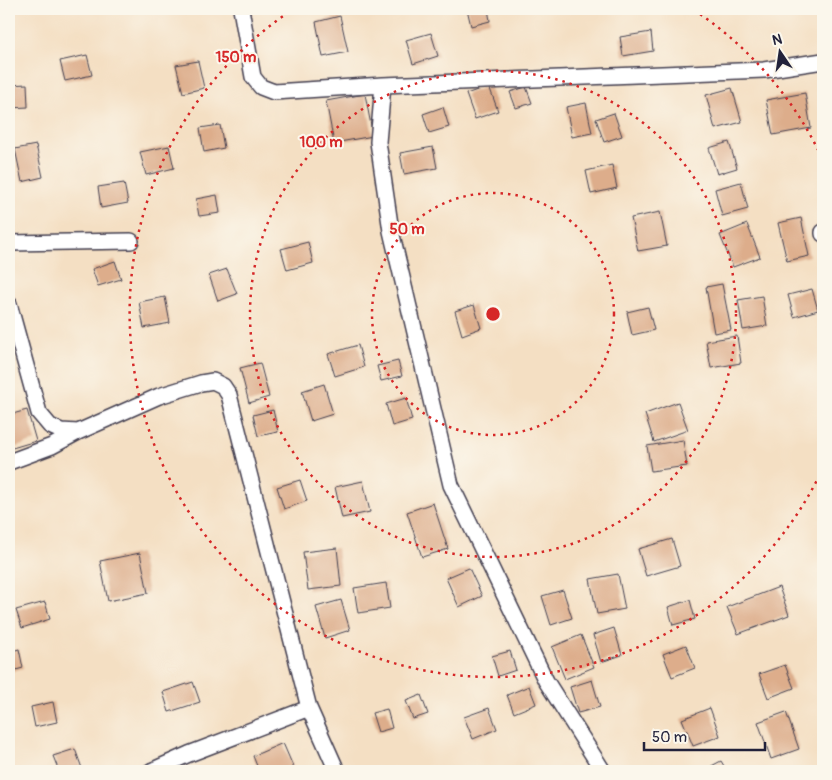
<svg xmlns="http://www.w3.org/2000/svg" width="832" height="780" font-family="Pangolin,sans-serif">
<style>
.building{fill:#ddad8b}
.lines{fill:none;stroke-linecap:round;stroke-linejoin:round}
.minor-casing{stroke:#423e4f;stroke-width:18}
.minor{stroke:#fff;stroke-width:15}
.ring{fill:none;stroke:#d62828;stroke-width:2.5;stroke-dasharray:2.5 5}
.centre{fill:#d62828;stroke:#fbf7ec;stroke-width:2.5}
.ring-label{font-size:15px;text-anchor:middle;font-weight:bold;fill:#d62828;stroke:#fbf7ec;stroke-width:4;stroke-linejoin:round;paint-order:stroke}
</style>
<rect width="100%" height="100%" fill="#fbf7ec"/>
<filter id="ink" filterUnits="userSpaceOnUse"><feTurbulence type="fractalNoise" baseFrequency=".02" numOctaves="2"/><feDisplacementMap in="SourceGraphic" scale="10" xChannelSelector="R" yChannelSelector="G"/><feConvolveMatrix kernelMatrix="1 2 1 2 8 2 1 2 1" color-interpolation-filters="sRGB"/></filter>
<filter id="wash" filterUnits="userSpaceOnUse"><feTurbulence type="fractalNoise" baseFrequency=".0096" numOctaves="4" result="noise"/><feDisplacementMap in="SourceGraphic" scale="20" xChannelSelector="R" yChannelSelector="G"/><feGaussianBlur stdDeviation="1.12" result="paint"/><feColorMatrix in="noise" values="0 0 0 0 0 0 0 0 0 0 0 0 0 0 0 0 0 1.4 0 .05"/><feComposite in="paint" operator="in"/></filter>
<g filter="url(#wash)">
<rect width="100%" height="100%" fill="#f4dfc3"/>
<g id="blocks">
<path class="building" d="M467,9H488L490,21L471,26Z
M340,16L348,52L323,57L316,22Z
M651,32L653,51L623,56L620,37Z
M431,33L438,56L413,64L406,40Z
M87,55L92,75L65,81L60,61Z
M198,61L204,88L183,93L176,65Z
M27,84L28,107L9,108V85Z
M489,86L498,111L475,119L466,94Z
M526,87L532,103L516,108L510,92Z
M732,88L742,122L715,129L706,95Z
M805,93L811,128L773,135L766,100Z
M365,94L373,136L334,143L326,101Z
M586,103L592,133L572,137L566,107Z
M443,107L449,127L429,133L423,114Z
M614,113L622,136L604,142L596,119Z
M220,125L224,148L204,152L200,128Z
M729,142L737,168L717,174L709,148Z
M36,145L43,177L22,182L15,149Z
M169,146L174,168L146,175L140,152Z
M433,147L437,168L404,174L400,153Z
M612,165L617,188L591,194L586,171Z
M741,182L748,209L722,216L715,189Z
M124,183L128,203L101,208L98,187Z
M217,195L220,213L199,216L196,199Z
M660,212L667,246L638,251L631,218Z
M801,218L809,256L787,261L778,223Z
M747,224L760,257L733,267L720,235Z
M308,242L313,263L287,270L281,249Z
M115,261L121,279L98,286L92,269Z
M227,269L237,294L218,301L209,275Z
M722,284L731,330L714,333L706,287Z
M812,289L818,310L794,317L788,295Z
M762,296L767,326L743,330L738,300Z
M165,297L170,323L144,328L139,302Z
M474,305L481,328L462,335L455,311Z
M648,307L654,330L632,335L627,312Z
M737,336L741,363L711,368L706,341Z
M358,345L364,367L335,376L328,354Z
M398,361L402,376L381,381L377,366Z
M260,363L269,397L249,403L240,368Z
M324,384L333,414L311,421L302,391Z
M406,398L412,420L392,426L386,404Z
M678,402L688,430L654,442L645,414Z
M27,410L36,441L9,449V415Z
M273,410L278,432L258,436L253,415Z
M683,440L687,466L651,471L647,446Z
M300,480L307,501L284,509L277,487Z
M363,481L370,512L342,518L335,487Z
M433,503L448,549L422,557L407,512Z
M672,539L680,566L646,576L638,549Z
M337,548L341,586L308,590L303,552Z
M140,553L148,593L108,601L100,561Z
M469,568L482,596L459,607L446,578Z
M618,574L625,609L597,614L590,579Z
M386,583L390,608L358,613L354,588Z
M779,587L789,615L738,634L727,607Z
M563,590L572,618L551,625L542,596Z
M823,595V615L818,596Z
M341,600L350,630L325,638L316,607Z
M690,600L695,619L673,625L668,607Z
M45,602L50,619L22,628L16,610Z
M614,628L622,655L601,662L593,635Z
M581,635L594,667L565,679L552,647Z
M686,645L695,668L672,677L663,654Z
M19,649L23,668L9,672V652Z
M510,651L516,670L498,676L492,656Z
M785,665L794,688L768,698L759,674Z
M592,680L600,707L578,713L570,687Z
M193,682L200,702L169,712L163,692Z
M529,686L536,704L514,713L507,695Z
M421,695L428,714L413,719L406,701Z
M53,702L57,722L35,727L31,707Z
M489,708L497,729L473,739L464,717Z
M710,708L720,736L693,746L682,719Z
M387,709L392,728L378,732L372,713Z
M786,712L799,749L771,759L758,722Z
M283,743L295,771H259L253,756Z
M75,749L83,771H59L53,756Z
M721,761L727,771H702Z"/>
</g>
</g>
<g filter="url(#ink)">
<use href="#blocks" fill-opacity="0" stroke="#423e4f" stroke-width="1"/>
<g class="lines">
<defs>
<path id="minor" d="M241,9L253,77L261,87L274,92L383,85L764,70L823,61
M383,85L378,142L391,231L451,485L546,681L603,771
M823,232V234
M9,243L131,241
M9,304L39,413L50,426L61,431L78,432L159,396L201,383L213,381L223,386L229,395L309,708L337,771
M9,462L52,446L78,432
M151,771L189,754L309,708"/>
</defs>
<use href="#minor" class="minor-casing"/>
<use href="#minor" class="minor"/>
</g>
</g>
<g class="ring">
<circle cx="493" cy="314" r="121"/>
<circle cx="493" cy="314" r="243"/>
<path d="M823 468A364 364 0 1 1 292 10M694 10A364 364 0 0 1 823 160"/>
</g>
<circle cx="493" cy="314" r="8" class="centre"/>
<g class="ring-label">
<text x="236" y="62">150 m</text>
<text x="321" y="147">100 m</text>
<text x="407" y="234">50 m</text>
</g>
<rect width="832" height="780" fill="none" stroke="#fbf7ec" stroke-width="30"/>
<g transform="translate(780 52) rotate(347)" stroke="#fbf7ec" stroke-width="4" paint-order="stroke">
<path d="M0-4L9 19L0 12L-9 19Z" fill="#22223b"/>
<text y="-8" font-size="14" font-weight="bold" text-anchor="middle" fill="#22223b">N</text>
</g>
<path d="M644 742v8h121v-8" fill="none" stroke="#22223b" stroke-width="2.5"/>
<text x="652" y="742" font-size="15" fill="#22223b" stroke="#fbf7ec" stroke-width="4" paint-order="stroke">50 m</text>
</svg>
